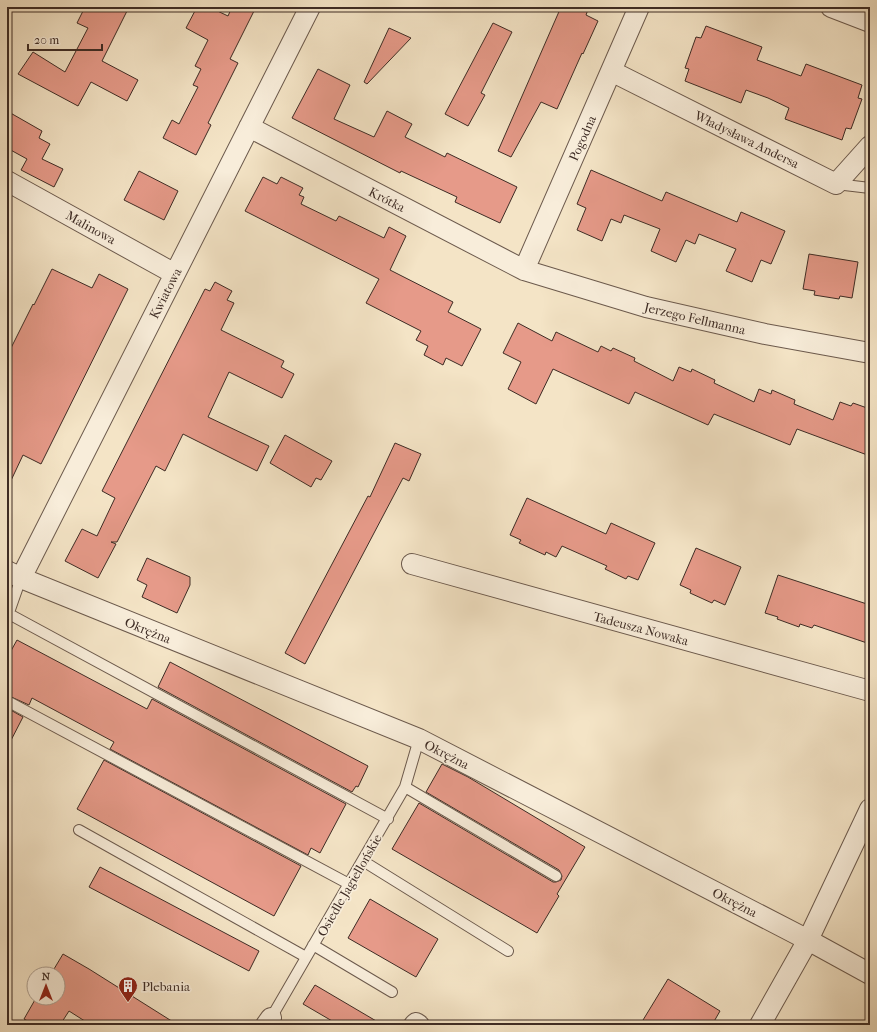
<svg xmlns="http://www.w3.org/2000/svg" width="877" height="1032" font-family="'IM FELL French Canon',serif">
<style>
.building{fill:#e69a89;stroke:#3e2c25}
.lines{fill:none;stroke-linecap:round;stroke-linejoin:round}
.lane-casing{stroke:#6c5a4d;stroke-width:12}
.street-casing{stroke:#6c5a4d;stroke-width:22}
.lane{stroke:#f8edda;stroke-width:10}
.street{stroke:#f8edda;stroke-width:20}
.labels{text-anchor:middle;stroke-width:3.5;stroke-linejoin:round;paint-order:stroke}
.street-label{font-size:13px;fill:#3e2c25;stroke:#f8edda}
.poi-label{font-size:13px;fill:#3e2c25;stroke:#f8edda;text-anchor:start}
</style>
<rect width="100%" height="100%" fill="#f4e4c6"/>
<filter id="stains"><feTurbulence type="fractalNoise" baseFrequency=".005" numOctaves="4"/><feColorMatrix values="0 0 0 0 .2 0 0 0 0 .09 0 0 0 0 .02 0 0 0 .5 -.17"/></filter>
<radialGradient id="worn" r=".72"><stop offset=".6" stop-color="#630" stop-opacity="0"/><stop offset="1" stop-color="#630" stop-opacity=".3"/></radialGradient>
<path class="building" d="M85,7H129L102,61L138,80L127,101L91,82L78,106L18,74L33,52L65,72L88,28L77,23Z
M197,7H209L228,16L232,7H256L230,59L238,63L208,123L211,125L196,155L163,138L172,120L179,124L198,87L193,85L201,69L195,66L208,40L186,28Z
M561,7H589L586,15L598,21L583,54L582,53L557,109L541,102L511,157L498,151Z
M493,23L512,32L481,93L485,95L468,126L445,114Z
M706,26L762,47L757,60L801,76L806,64L862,85L858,98L862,99L851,129L846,128L842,140L785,119L789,108L768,98L746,90L741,103L685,81L689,69L685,68L696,37L701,38Z
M389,28L411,38L367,84L364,82Z
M318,69L350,85L334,119L374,137L387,111L412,124L405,137L445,157L447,153L517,187L500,223L455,202L457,197L401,171L400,173L292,118Z
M7,111L42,131L39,138L50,144L42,159L63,169L54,187L21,170L27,159L7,148Z
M591,170L662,201L666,192L737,222L741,212L785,231L771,264L761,260L752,282L726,271L736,249L699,234L695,244L686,240L676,262L651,251L660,229L624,215L621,223L611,219L602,241L577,230L586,208L577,204Z
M139,171L178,191L164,220L124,200Z
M263,177L277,184L281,177L303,188L299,195L304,197L301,204L336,221L339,216L384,238L389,227L406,236L390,270L453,302L448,312L481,329L462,366L446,358L443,365L424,355L428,346L416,340L421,331L366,303L379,279L245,211Z
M809,254L858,262L852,298L840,296L839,299L814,295L815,291L803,289Z
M52,269L92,288L99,274L128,289L41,464L23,455L7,489V356L33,304L34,305Z
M215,282L232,291L227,300L234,303L221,330L284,361L281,367L294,374L282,398L229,372L208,417L269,446L257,471L183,434L165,471L156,466L117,542H111L116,544L98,578L65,561L82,529L97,536L115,498L102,491L205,289L210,291Z
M518,323L552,341L556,332L598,352L601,346L611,351L613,348L635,358L634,361L673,381L679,367L691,372L692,369L715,380L714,383L754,402L759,389L771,394L772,390L795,400L794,404L833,420L840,402L851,406L853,403L870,409V456L797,429L790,445L714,414L708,425L635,392L629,404L553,369L536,404L508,389L521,362L503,353Z
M285,435L332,461L321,480L316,478L311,487L270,463Z
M395,443L421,454L409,481L403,478L305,664L285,653L368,496L370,497Z
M527,498L606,534L611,523L655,543L638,580L628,576L626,579L605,569L607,566L562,546L556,557L546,552L545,555L519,543L521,540L510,535Z
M696,548L741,567L725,605L714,600L712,603L690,593L691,590L680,585Z
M147,558L190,577V585L177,613L142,597L147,585L137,580Z
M778,575L870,605V644L814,625L812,628L800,624L799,627L777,619L778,617L765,613Z
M17,640L147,709L152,699L346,804L320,853L311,848L308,855L110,749L114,742L32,698L29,705L7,695V658Z
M170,662L368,766L358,787L356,786L352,792L158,687Z
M7,708L23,717L7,748Z
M104,760L301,866L274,916L77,809Z
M442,764L468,777L585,847L557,894L559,896L537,933L392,849L419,803L553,882H556L561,880L562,876L559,870L426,792Z
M100,867L259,951L249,971L89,887Z
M370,899L438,939L416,977L348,938Z
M63,954L89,969L178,1025H91L69,1011L60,1025H35L24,1019L36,998H58V974H51Z
M668,979L720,1011L712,1025H640Z
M315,985L383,1025H339L303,1004Z"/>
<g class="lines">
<defs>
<path id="lane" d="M836,184L870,188
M9,614L388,819
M7,618L21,578
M7,701L349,884
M405,787L556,876
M79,830L306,957
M363,861L508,951
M313,945L392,992
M271,1018L405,787L419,739"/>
<path id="street" d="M831,7L870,22
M611,71L836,184L870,146
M249,127L524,270L646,307L765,334L870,353
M7,181L175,274
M524,270L639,7
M412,564L870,691
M7,571L21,578L419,739L808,940L870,974
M21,578L310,7
M266,1025L271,1018
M414,1025L416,1023L419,1025
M760,1025L808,940L870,809"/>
</defs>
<use href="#lane" class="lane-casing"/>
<use href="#street" class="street-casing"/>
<use href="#lane" class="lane"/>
<use href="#street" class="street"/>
</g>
<defs>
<symbol id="building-pin" viewBox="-11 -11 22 30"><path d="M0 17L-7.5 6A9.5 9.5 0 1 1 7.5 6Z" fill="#8f2418" stroke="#f8edda"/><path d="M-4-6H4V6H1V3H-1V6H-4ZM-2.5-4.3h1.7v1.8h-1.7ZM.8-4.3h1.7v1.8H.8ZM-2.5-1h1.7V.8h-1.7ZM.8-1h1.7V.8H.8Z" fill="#fff"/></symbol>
</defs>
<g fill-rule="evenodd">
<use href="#building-pin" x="117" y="975" width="22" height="30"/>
</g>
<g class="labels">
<g class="street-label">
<text transform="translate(582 138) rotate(-66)" y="5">Pogodna</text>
<text transform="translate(747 139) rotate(26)" y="5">Władysława Andersa</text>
<text transform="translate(387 199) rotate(27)" y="5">Krótka</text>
<text transform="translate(91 227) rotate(29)" y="5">Malinowa</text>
<text transform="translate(165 293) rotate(-63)" y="5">Kwiatowa</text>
<text transform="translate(695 318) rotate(13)" y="5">Jerzego Fellmanna</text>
<text transform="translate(641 628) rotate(15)" y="5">Tadeusza Nowaka</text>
<text transform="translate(148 630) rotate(22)" y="5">Okrężna</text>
<text transform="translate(447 754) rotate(27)" y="5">Okrężna</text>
<text transform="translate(349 885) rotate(-60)" y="5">Osiedle Jagiellońskie</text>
<text transform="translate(735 902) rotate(27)" y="5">Okrężna</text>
</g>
<g class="poi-label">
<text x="142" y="991">Plebania</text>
</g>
</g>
<rect width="877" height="1032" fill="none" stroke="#f4e4c6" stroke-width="24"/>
<rect x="8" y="8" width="861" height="1016" fill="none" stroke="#3e2c25" stroke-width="2"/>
<rect x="12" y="12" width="853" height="1008" fill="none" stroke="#3e2c25"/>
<g transform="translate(46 986)"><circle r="19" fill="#f8edda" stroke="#aea092"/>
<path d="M0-3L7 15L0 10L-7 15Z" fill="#8f2418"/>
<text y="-6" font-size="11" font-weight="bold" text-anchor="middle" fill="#3e2c25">N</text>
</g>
<path d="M28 44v6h74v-6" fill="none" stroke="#3e2c25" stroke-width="2"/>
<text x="34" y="44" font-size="12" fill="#3e2c25" stroke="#f8edda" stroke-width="3" paint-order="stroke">20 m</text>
<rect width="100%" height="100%" filter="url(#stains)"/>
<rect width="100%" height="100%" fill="url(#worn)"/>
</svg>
